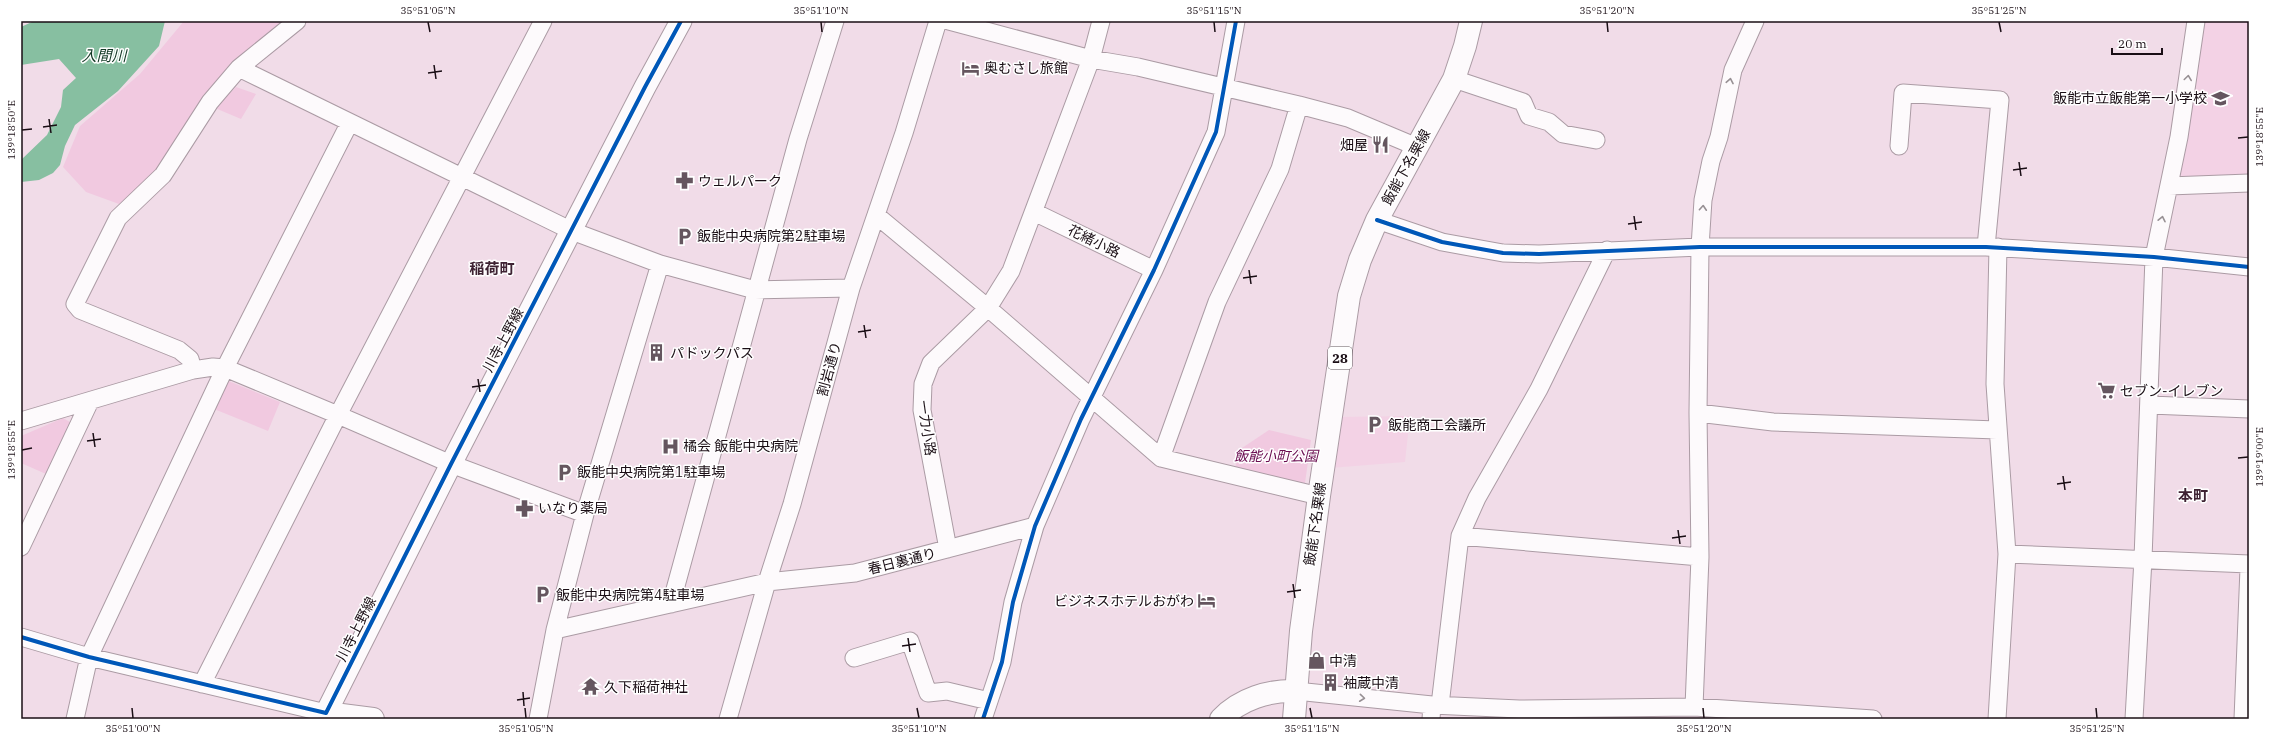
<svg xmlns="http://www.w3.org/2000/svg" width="2270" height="740" font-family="'IBM Plex Serif','Noto Sans JP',serif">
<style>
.built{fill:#f3d2e5}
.green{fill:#f1c9e0}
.water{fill:#87bfa1}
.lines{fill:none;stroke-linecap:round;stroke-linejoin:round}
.minor-casing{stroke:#ab9ba4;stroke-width:19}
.tertiary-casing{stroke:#ab9ba4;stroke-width:23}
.secondary-casing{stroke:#ab9ba4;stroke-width:24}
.primary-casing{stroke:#ab9ba4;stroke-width:24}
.minor{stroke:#fdfafc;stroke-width:17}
.tertiary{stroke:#fdfafc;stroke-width:21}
.secondary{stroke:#fdfafc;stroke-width:22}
.primary{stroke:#fdfafc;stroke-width:22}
.cycleway-casing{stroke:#fff;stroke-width:6}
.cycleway{stroke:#0057b8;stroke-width:4}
.oneway{stroke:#979094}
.ticks{fill:none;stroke:#1a0e15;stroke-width:1.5}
.labels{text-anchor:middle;stroke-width:3;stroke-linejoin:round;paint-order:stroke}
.shield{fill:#fff;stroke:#5f565b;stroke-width:1}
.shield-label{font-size:13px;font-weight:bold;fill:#1a0e15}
.poi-label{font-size:14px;fill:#1a0e15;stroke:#fff;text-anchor:start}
.street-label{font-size:14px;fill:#1a0e15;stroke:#fff}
.park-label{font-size:14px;font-style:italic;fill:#6a0c50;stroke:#fff}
.water-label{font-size:15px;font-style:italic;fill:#133925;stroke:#fff}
.neighbourhood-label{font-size:15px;font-weight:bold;fill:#3e2333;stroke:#fff}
.neatline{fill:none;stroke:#1a0e15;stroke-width:1.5}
.ticks-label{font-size:10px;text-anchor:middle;fill:#1a0e15}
</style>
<rect width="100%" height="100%" fill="#f1dce8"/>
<path class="built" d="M2203,21H2249V175L2180,177Z
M1410,416L1405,462L1330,468L1336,417Z"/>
<path class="green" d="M184,21H288L227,68L158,172L119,204L86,192L63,167L80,126L140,74Z
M236,87L256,94L241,119L215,108Z
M226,380L280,402L268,431L214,409Z
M63,418L75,425L46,474L21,463V436Z
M1269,430L1311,440L1305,483L1270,479L1234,470L1242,448Z"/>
<path class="water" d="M34,21H165L159,46L118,91L75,125L65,146L60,165L53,173L39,180L21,182V160L47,135L61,107L63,90L76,78L59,59L21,65V27Z"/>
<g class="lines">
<defs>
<path id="minor" d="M949,21L1091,59L1138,67L1299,105L1348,118L1417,147
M239,68L572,231L660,264L755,290L851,288
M1454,79L1523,102L1529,116L1549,122L1563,134L1596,140
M1899,146L1903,93L2000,100L1986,247
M2169,186L2249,183
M1034,212L1154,270
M876,215L988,308L1161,458L1319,496
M1377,220L1442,242L1503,253L1539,254L1700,247H1986L2154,257L2249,267
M193,370L190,359L179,350L80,310L75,304L118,218L163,175L210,102L239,68L297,21
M2150,405L2249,409
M1698,413L1773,422L1997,430
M21,421L193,370L213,367L225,368L338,415L451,464L585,514
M1161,458L1217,302L1280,169L1299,105
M1460,536L1700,557
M21,547L90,401
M948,549L922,410L923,384L931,363L988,308L1011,271L1091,59L1101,21
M2007,554L2249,564
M671,604L798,139L835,21
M555,630L767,582L855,573L1035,526
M21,637L89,657L326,713
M854,658L910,641L928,693L947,691L989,701
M202,684L338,415L543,21
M1296,691L1432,705L1519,709L1694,707L1873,719
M1440,705L1460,536L1477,498L1539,389L1607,250
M1694,707L1700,557L1698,413L1700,247L1703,200L1711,161L1719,137L1733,70L1755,21
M75,719L89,657L225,368L349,124
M538,719L555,630L585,514L660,264
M728,719L767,582L792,504L851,288L904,133L938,21
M983,719L1002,662L1013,602L1035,526L1081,419L1154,270L1216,132L1236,21
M1431,719L1432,705
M1997,719L2007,554L1995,384L1998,247
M2134,719L2143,559L2154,257L2179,137L2196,21
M2243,719L2249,568"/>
<path id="tertiary" d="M326,713L451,464L645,87L681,21"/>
<path id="secondary" d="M323,719L326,713L373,719
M1221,719C1240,699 1269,690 1296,691"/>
<path id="primary" d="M1294,719L1301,631L1319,496L1349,296L1360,260L1377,220L1454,79L1465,46L1471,21"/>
</defs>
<use href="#minor" class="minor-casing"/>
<use href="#tertiary" class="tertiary-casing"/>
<use href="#secondary" class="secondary-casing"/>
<use href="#primary" class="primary-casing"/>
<use href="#minor" class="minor"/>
<use href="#tertiary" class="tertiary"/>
<use href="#secondary" class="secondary"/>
<use href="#primary" class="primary"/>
<defs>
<path id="cycleway" d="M1377,220L1442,242L1503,253L1539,254L1700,247H1986L2154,257L2249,267
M21,637L89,657L326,713L451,464L645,87L681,21
M983,719L1002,662L1013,602L1035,526L1081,419L1154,270L1216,132L1236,21"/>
</defs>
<use href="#cycleway" class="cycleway-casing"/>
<use href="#cycleway" class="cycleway"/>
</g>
<defs><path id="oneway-chevron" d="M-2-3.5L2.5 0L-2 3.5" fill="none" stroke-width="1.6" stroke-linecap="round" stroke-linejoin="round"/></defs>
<g class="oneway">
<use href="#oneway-chevron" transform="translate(2188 78) rotate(-82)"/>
<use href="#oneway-chevron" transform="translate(1730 81) rotate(-79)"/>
<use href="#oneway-chevron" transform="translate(1703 208) rotate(-86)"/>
<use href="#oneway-chevron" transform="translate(2162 219) rotate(-78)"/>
<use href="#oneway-chevron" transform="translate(1362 698) rotate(6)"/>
</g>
<path class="ticks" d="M428,22L430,32M821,22L822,32M1214,22L1215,32M1607,22L1608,32M1999,22L2001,32M434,65L436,79M428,73L442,71M49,119L51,133M43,127L57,125M22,130L32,129M2238,138L2248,137M2019,162L2021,176M2013,170L2027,168M1634,216L1636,230M1628,224L1642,222M1249,270L1251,284M1243,278L1257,276M864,325L866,338M858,332L871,330M478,379L480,392M472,387L486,385M93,433L95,447M87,441L101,439M22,450L32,448M2238,458L2248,457M2063,476L2065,490M2057,484L2071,482M1678,530L1680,544M1672,538L1686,536M1293,584L1295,598M1287,592L1301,590M908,638L910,652M902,646L916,644M523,692L524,706M517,700L530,698M132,708L133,718M525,708L526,718M917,708L919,718M1310,708L1312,718M1703,708L1704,718M2096,708L2097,718"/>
<defs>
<symbol id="hotel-bare" viewBox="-9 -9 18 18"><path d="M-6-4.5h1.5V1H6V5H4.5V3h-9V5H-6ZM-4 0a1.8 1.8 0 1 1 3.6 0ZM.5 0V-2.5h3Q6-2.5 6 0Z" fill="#65565f" stroke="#fff" stroke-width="2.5" paint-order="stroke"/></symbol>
<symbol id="school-bare" viewBox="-9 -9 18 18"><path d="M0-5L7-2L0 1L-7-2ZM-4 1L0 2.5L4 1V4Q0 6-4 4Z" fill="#65565f" stroke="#fff" stroke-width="2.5" paint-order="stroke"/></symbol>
<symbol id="restaurant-bare" viewBox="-9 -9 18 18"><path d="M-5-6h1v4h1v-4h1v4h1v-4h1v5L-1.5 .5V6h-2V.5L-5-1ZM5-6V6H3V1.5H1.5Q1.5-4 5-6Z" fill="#65565f" stroke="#fff" stroke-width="2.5" paint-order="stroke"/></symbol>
<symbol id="pharmacy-bare" viewBox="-9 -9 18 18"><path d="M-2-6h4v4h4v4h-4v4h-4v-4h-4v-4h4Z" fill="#65565f" stroke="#fff" stroke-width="2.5" paint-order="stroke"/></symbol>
<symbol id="parking-bare" viewBox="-9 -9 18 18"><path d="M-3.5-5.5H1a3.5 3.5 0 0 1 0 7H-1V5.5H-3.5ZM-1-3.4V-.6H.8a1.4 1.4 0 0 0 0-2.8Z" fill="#65565f" stroke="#fff" stroke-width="2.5" paint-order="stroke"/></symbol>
<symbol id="building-bare" viewBox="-9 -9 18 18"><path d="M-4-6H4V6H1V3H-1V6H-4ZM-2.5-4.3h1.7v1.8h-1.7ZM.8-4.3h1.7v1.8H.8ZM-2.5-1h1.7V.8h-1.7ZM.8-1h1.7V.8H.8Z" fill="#65565f" stroke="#fff" stroke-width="2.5" paint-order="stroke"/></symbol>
<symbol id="supermarket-bare" viewBox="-9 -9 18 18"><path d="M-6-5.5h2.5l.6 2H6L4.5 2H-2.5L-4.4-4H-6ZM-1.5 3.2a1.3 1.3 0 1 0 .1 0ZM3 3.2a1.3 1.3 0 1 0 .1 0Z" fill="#65565f" stroke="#fff" stroke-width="2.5" paint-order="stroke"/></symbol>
<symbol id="hospital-bare" viewBox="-9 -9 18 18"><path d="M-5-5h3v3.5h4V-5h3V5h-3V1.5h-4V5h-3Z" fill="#65565f" stroke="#fff" stroke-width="2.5" paint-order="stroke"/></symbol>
<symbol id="shop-bare" viewBox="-9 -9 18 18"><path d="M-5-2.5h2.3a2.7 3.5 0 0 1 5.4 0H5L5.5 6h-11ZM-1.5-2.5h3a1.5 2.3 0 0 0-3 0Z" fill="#65565f" stroke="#fff" stroke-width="2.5" paint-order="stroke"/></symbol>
<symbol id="temple-bare" viewBox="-9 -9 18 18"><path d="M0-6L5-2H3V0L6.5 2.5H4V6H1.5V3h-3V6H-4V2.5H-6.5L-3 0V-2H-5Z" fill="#65565f" stroke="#fff" stroke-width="2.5" paint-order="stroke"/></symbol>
</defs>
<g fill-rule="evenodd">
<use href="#hotel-bare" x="958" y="56" width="25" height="25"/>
<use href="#school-bare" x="2208" y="86" width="25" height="25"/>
<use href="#restaurant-bare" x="1368" y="132" width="25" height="25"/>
<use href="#pharmacy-bare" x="672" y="168" width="25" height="25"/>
<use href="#parking-bare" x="672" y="224" width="25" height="25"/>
<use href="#building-bare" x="644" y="340" width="25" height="25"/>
<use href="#supermarket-bare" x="2094" y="378" width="25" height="25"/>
<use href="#parking-bare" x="1362" y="412" width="25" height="25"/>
<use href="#hospital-bare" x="658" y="434" width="25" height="25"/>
<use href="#parking-bare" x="552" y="460" width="25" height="25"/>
<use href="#pharmacy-bare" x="512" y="496" width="25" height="25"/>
<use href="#parking-bare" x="530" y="582" width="25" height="25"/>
<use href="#hotel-bare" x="1194" y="588" width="25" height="25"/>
<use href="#shop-bare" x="1304" y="648" width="25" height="25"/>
<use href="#building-bare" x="1318" y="670" width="25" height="25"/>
<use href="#temple-bare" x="578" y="674" width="25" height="25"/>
</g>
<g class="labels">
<rect class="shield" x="1328" y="347" width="24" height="22" rx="3"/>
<g class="shield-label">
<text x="1340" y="363">28</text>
</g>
<g class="poi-label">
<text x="984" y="73">奥むさし旅館</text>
<text x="2207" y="103" text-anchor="end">飯能市立飯能第一小学校</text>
<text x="1368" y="150" text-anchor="end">畑屋</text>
<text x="698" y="186">ウェルパーク</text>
<text x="697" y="241">飯能中央病院第2駐車場</text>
<text x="670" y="358">パドックパス</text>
<text x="2120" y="396">セブン-イレブン</text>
<text x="1388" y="430">飯能商工会議所</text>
<text x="683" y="451">橘会 飯能中央病院</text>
<text x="577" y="477">飯能中央病院第1駐車場</text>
<text x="538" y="513">いなり薬局</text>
<text x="556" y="600">飯能中央病院第4駐車場</text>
<text x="1194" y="606" text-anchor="end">ビジネスホテルおがわ</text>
<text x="1329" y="666">中清</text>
<text x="1343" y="688">袖蔵中清</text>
<text x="604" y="692">久下稲荷神社</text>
</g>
<g class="street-label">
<text transform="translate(1406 167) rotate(-61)" y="5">飯能下名栗線</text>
<text transform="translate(1094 241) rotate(26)" y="5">花緒小路</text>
<text transform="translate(503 340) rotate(-62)" y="5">川寺上野線</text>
<text transform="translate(829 369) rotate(-75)" y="5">割岩通り</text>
<text transform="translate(927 428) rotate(82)" y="5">一力小路</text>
<text transform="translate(1315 524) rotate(-82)" y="5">飯能下名栗線</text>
<text transform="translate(902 561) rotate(-14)" y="5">春日裏通り</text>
<text transform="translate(356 629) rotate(-63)" y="5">川寺上野線</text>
</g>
<g class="park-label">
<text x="1276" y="461">飯能小町公園</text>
</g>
<g class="water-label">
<text x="104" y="61">入間川</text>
</g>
<g class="neighbourhood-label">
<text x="492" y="274">稲荷町</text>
<text x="2193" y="501">本町</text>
</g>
</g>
<rect width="2270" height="740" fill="none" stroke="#ffffff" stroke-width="44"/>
<path d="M2112 48v6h50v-6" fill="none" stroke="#1a0e15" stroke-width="2"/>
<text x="2118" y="48" font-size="12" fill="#1a0e15" stroke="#ffffff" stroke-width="3" paint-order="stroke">20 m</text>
<rect x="22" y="22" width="2226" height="696" class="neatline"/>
<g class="ticks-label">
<text x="428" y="14">35°51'05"N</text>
<text x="821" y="14">35°51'10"N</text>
<text x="1214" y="14">35°51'15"N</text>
<text x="1607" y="14">35°51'20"N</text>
<text x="1999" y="14">35°51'25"N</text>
<text transform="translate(11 130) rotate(-90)" y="4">139°18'50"E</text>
<text transform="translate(2259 137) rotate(-90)" y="4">139°18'55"E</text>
<text transform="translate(11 450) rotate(-90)" y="4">139°18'55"E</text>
<text transform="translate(2259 457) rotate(-90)" y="4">139°19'00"E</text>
<text x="133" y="732">35°51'00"N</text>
<text x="526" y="732">35°51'05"N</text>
<text x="919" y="732">35°51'10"N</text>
<text x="1312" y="732">35°51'15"N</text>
<text x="1704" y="732">35°51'20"N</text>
<text x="2097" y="732">35°51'25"N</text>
</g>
</svg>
